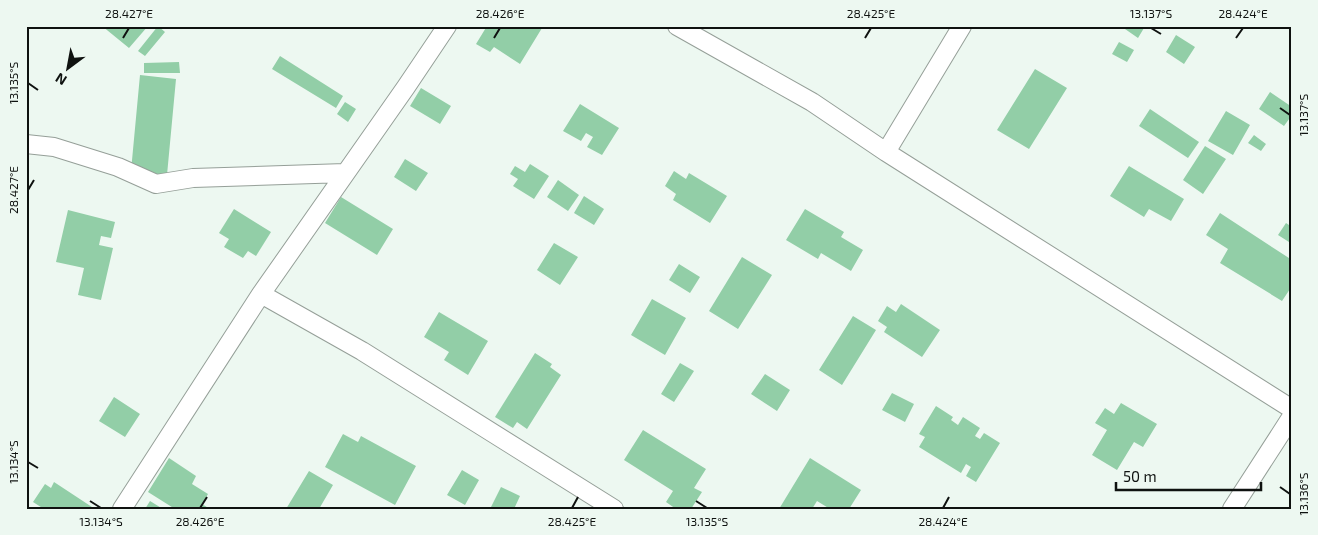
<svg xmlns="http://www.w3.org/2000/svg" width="1318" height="535" font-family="'Exo 2',sans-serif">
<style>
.building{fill:#92cea7}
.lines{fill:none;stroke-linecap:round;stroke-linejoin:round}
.minor-casing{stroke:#959f98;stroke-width:20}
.minor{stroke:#fff;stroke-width:18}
.ticks{fill:none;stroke:#0f1210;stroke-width:2}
.neatline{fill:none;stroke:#0f1210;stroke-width:2}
.ticks-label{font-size:12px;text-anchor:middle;fill:#0f1210}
</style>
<rect width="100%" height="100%" fill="#edf8f1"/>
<path class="building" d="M102,26H148L129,48Z
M158,26L165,32L145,56L138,51Z
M487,26H539L542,28L520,64L494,47L490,52L476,44Z
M1126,26H1141L1144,28L1138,38L1125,29Z
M1176,35L1195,47L1184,64L1166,52Z
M1119,42L1134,50L1127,62L1112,54Z
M280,56L343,96L336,108L272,69Z
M179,62L180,73H144V63Z
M1035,69L1067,88L1029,149L997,130Z
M140,75L176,79L167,175L131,171Z
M421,88L451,106L440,124L410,106Z
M1270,92L1292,107V115L1284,126L1259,109Z
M345,102L356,109L348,122L337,114Z
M580,104L619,128L602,155L587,147L593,137L586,133L581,141L563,131Z
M1150,109L1199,142L1188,158L1139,126Z
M1226,111L1250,125L1233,155L1208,141Z
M1254,135L1266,144L1261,151L1248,143Z
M1205,146L1226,159L1203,194L1183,180Z
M405,159L428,173L416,191L394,177Z
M530,164L549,176L534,199L513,186L518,179L510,174L515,166L525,172Z
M1129,166L1184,199L1171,221L1149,209L1144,217L1110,196Z
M674,171L686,179L689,173L727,196L710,223L673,200L676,194L665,186Z
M558,180L579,195L568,211L547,197Z
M584,196L604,209L594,225L574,213Z
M341,197L393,229L377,255L325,223Z
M234,209L271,232L256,256L248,251L243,258L224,247L229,239L219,233Z
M805,209L844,232L841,237L863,250L851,271L821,253L818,259L786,240Z
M68,210L115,222L111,238L101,236L99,245L113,248L101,300L78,295L84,268L56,262Z
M1220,213L1292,260V286L1282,301L1220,263L1228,249L1206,235Z
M1286,223L1292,227V238L1289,242L1278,235Z
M554,243L578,257L560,285L537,270Z
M742,257L772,275L738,329L709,311Z
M679,264L700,277L690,293L669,280Z
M652,299L686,318L665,355L631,335Z
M901,304L940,330L922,357L884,332L887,327L878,321L887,306L896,312Z
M439,312L488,341L468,375L444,360L449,352L424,337Z
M853,316L876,330L842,385L819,370Z
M535,353L552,364L550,367L561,375L527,429L517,422L513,428L495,417Z
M680,363L694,371L674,402L661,394Z
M765,374L790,390L777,411L751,394Z
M892,393L914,404L905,422L882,410Z
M114,397L140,414L125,437L99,421Z
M1121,403L1157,424L1143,447L1134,442L1117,470L1092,455L1107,430L1095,423L1105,408L1114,414Z
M936,406L953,417L951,420L958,425L963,417L980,428L975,436L980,439L984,433L1000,443L976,482L966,476L971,467L966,464L961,473L919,447L925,437L919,434Z
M643,430L706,469L694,488L702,492L691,509H676L666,502L673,491L624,460Z
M343,434L358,442L361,436L416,466L395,505L325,467Z
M169,458L196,476L192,484L208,494L202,504L210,509H175L148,492Z
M810,458L861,490L849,509H830L817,501L812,509H779Z
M462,470L479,480L465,505L447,495Z
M309,471L333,485L319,509H286Z
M54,482L92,507L91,509H44L33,502L45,484L51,488Z
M501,487L520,496L514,509H490Z
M150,501L163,509H145Z"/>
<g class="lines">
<defs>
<path id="minor" d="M677,26L812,102L886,152L1292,409
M26,144L54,147L118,167L156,184L193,178L345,173
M886,152L962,26
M261,294L362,351L614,509
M122,509L261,294L406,87L447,26
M1232,509L1292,416"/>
</defs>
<use href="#minor" class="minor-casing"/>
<use href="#minor" class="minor"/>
</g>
<path class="ticks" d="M1151,28L1161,34M123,38L129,28M494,38L500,28M865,38L871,28M1236,38L1243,28M28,83L38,90M1280,108L1290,115M28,190L34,180M28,462L38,468M1280,487L1290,494M90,501L101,508M696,501L707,508M200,508L207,497M572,508L578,497M943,508L949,497"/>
<rect width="1318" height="535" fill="none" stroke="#edf8f1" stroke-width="55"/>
<g transform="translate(68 68) rotate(212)" stroke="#edf8f1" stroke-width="4" paint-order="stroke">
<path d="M0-4L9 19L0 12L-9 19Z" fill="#0f1210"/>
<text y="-8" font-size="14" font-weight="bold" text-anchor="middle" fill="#0f1210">N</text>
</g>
<path d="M1116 482v8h145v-8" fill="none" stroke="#0f1210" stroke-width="2.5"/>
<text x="1123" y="482" font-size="15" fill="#0f1210" stroke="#edf8f1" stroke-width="4" paint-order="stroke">50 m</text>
<rect x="28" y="28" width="1262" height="480" class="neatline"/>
<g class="ticks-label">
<text x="129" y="18">28.427°E</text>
<text x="500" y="18">28.426°E</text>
<text x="871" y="18">28.425°E</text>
<text x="1151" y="18">13.137°S</text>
<text x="1243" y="18">28.424°E</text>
<text transform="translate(14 83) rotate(-90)" y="4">13.135°S</text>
<text transform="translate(1304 115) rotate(-90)" y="4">13.137°S</text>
<text transform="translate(14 190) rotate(-90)" y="4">28.427°E</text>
<text transform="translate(14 462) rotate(-90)" y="4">13.134°S</text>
<text transform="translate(1304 494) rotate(-90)" y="4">13.136°S</text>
<text x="101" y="526">13.134°S</text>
<text x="200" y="526">28.426°E</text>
<text x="572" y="526">28.425°E</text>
<text x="707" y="526">13.135°S</text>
<text x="943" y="526">28.424°E</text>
</g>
</svg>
